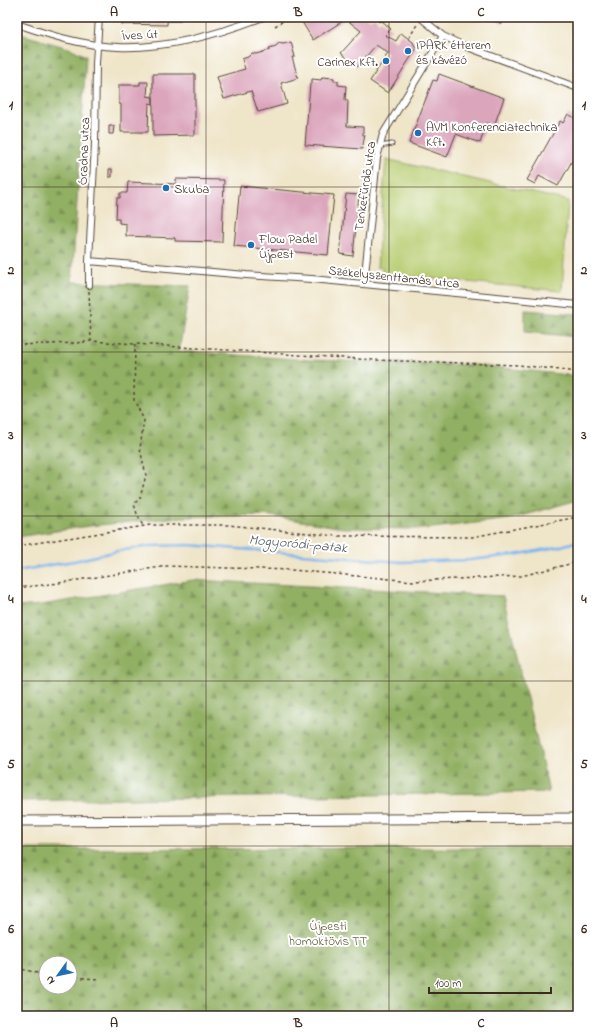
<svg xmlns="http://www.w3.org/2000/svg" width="595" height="1033" font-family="'Indie Flower',sans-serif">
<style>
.green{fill:#b8cd72;stroke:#7a7c48}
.forest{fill:url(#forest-firs);stroke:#666d41;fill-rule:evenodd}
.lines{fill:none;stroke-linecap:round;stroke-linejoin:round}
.stream{stroke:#7db6ed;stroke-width:2.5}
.building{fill:#dba5bc}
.lane-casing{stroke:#564638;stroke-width:5}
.street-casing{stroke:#564638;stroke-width:8}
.secondary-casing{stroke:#564638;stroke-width:11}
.path{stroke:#564638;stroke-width:1.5;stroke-dasharray:3 3;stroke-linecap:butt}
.lane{stroke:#fff;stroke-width:3}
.street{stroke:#fff;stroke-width:6}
.secondary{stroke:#fff;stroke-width:9}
.grid{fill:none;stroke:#3b2a1e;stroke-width:1;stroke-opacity:0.55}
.poi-dot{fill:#1f6fb2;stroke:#fff;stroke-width:1.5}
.labels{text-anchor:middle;stroke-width:4;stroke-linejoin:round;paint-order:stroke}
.street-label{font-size:13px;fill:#3b2a1e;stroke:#fff}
.poi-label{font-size:13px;fill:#3b2a1e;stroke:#fff;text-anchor:start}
.park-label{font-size:13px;fill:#605b37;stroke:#fff}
.water-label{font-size:14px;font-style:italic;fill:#525b66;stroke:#fff}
.neatline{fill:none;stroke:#3b2a1e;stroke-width:1.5}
.grid-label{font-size:13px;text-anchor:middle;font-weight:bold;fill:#3b2a1e}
</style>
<defs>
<pattern id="forest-firs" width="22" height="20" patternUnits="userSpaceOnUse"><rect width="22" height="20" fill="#92b064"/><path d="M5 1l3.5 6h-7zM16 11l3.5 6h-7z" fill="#788f52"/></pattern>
</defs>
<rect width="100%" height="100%" fill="#fff"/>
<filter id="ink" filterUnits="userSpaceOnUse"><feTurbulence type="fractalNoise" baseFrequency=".025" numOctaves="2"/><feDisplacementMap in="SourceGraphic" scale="8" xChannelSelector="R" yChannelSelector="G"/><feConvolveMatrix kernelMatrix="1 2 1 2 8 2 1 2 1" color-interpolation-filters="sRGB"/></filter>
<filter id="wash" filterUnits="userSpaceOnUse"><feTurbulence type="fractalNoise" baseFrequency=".012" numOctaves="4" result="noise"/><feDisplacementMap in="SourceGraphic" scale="16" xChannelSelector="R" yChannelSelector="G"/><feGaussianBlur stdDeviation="0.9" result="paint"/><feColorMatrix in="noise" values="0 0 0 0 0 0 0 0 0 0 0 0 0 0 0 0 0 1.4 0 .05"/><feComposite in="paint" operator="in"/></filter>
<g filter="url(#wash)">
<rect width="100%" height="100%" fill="#efe5c9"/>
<path class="green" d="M386,159L568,201L562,291L383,274L382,268L377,267Z"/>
<path class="forest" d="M17,33L72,49L86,56L72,282L190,286L179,351L310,360L475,365L578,376V500L510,519L424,529L343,528L266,515L181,517L89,526L17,537Z
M525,310L578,314V337L525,332Z
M193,580L503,596L549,792L17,801V607L41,605Z
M578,848V1016H17V849ZM46,963H70V987H46Z"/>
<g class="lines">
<path class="stream" d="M17,571L74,561L118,551L151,546L189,545L401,562L470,560L514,555L558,547L578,541"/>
</g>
<g id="blocks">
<path class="building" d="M116,17H180V21H167V25L121,24L122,20H116Z
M310,17H366L370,20L374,17L379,22L381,20L391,29L385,35L396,41L401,33L413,42L416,49L388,93L370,81L388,53L376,45L357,67L341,53L361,31L346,19L313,40L302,22Z
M489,17H506L502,24Z
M291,42L295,57H292L298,78L281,83L287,104L258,112L251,91L224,99L217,77L245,69L242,59L248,57L252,53L256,54L270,50L269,48L276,46L279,43L283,44Z
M153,74H195V135L153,136Z
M439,74L504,98L494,126L487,123L480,143L456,134L447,157L409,143L433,80L437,81Z
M322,77L334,78V81H338V85L346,86L345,100H348L347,126L363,127V135H365L362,149L305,145L310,84H312V79L321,80Z
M140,82H148L147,96L153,97V104L149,103L148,132H121V104H119V85H140Z
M568,114L578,120V150L558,186L539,176L535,184L527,180L560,121L563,123Z
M109,126H114L113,134H109Z
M109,169H112V177H109Z
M176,179L224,180L222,242L175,241V238L126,236V224L119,223V219H116L117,198H120V193H127L128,182L176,184Z
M240,186L334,195L328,255L234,246Z
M346,194L359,195L353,256L340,254Z"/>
</g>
</g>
<g filter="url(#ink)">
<use href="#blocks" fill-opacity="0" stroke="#564638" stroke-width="1"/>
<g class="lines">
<defs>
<path id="lane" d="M380,146L392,144"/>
<path id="street" d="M420,17L443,36L462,45L578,88
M17,24C49,35 84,46 118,47C168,49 217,35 263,17
M89,261L246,275L312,279L578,305
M364,284L377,158L383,134L443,36
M89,285V261L95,144L96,63L99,17"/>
<path id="secondary" d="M17,821L578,818"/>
</defs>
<use href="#lane" class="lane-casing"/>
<use href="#street" class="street-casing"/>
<use href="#secondary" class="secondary-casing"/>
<path class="path" d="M382,22L386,17
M275,26L289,17
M409,38L418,23
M89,291L91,341L374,360L519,365L578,372
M135,344L134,400L144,420L140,449L146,475L140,498L134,504L137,514L143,526
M17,345L77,343L91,341
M17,546L151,525H228L338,536L472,537L578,517
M17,588L59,583L167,566L291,570L413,581L521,576L578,562
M17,968L46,975
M70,977L99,979"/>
<use href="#lane" class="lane"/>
<use href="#street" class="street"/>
<use href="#secondary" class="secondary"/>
</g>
</g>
<path class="grid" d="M206,17V1016M389,17V1016M17,187H578M17,352H578M17,516H578M17,681H578M17,846H578"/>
<g class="poi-dot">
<circle cx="408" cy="51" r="4"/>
<circle cx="386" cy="61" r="4"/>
<circle cx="418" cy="133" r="4"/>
<circle cx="166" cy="188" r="4"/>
<circle cx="251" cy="245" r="4"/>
</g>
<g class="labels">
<g class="street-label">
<text transform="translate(140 34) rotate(-3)" y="5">Íves út</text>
<text transform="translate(83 151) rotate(-88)" y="5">Óradna utca</text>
<text transform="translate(364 186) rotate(-82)" y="5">Tenkefürdő utca</text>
<text transform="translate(394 276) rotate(6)" y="5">Székelyszenttamás utca</text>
</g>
<g class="poi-label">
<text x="416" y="49">IPARK étterem<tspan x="416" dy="15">és kávézó</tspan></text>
<text x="378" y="66" text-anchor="end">Carinex Kft.</text>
<text x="426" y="131">AVM Konferenciatechnika<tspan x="426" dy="15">Kft.</tspan></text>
<text x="174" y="193">Skuba</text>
<text x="259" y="243">Flow Padel<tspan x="259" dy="15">Újpest</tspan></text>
</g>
<g class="park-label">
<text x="328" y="930">Újpesti<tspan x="328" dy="15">homoktövis TT</tspan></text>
</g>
<g class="water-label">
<text transform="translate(298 543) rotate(5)" y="5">Mogyoródi-patak</text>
</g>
</g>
<rect width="595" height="1033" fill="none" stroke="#fff" stroke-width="44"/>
<g transform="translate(58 975) rotate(237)"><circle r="19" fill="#ffffff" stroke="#b1aaa5"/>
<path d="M0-3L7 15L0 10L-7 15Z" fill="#1f6fb2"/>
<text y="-6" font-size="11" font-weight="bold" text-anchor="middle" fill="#3b2a1e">N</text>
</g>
<path d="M429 987v6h122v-6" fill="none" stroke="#3b2a1e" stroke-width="2"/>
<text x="435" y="987" font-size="12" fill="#3b2a1e" stroke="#ffffff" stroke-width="3" paint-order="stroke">100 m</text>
<rect x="22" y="22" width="551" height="989" class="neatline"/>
<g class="grid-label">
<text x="114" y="16">A</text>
<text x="298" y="16">B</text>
<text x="481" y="16">C</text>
<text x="11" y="109">1</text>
<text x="584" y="109">1</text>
<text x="11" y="274">2</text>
<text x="584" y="274">2</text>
<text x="11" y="439">3</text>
<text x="584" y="439">3</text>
<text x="11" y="603">4</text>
<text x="584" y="603">4</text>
<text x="11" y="768">5</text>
<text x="584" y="768">5</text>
<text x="11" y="933">6</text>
<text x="584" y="933">6</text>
<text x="114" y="1027">A</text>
<text x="298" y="1027">B</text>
<text x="481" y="1027">C</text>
</g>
</svg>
